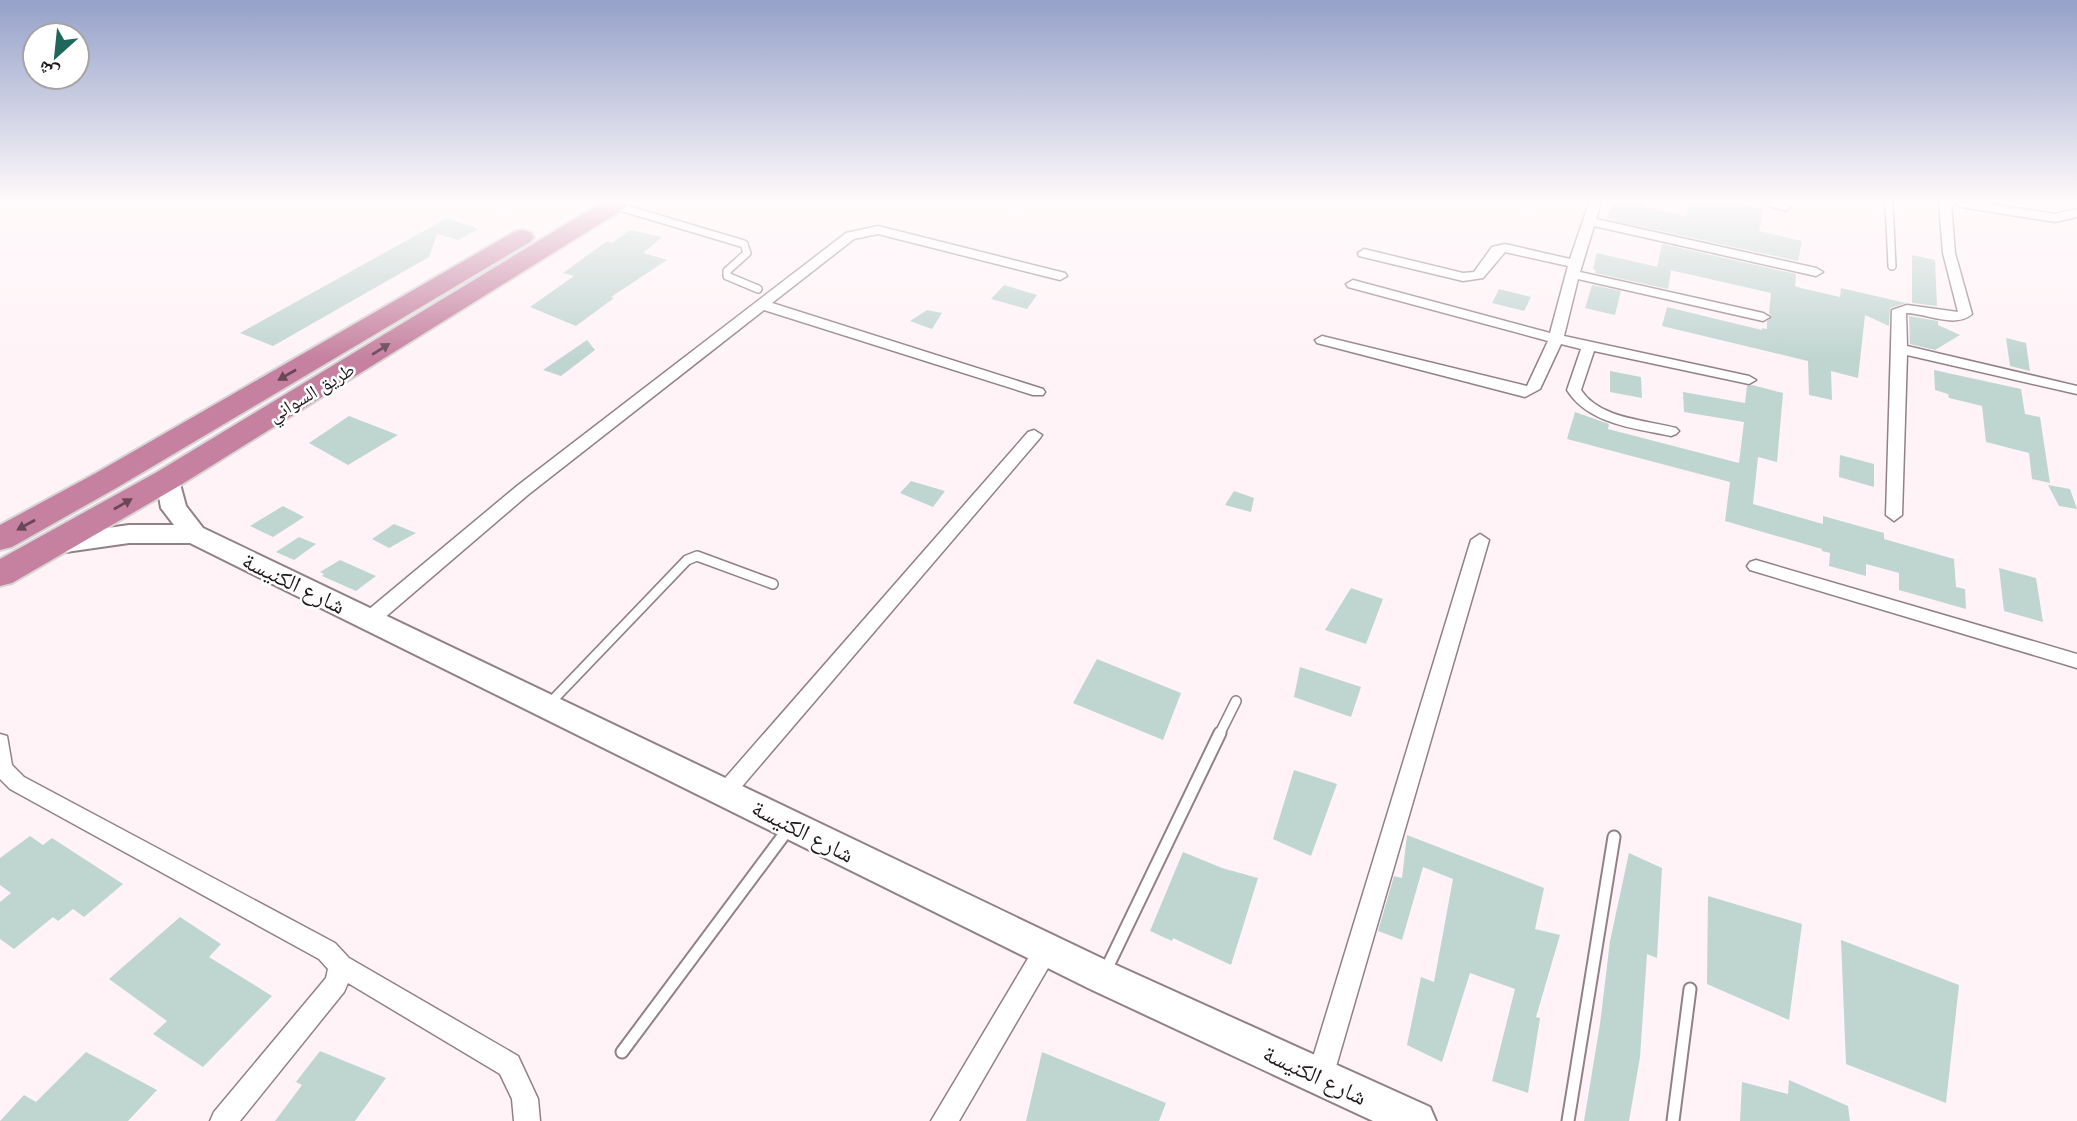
<svg xmlns="http://www.w3.org/2000/svg" width="2077" height="1121" font-family="'Times New Roman','Noto Naskh Arabic',serif">
<style>
.building{fill:#bfd5d0}
.lines{fill:none;stroke-linecap:round;stroke-linejoin:round}
.lane-far2-casing{stroke:#928087;stroke-width:10}
.lane-far1-casing{stroke:#928087;stroke-width:12}
.lane-casing{stroke:#928087;stroke-width:15}
.street-casing{stroke:#928087;stroke-width:3}
.secondary-casing{stroke:#928087;stroke-width:4}
.highway-casing{stroke:#d7d5d6;stroke-width:4}
.lane-far2{stroke:#fff;stroke-width:7}
.lane-far1{stroke:#fff;stroke-width:9}
.lane{stroke:#fff;stroke-width:11}
.street{fill:#fff;fill-rule:evenodd}
.secondary{fill:#fff;fill-rule:evenodd}
.highway{fill:#c5819f;fill-rule:evenodd}
.oneway{fill:#6a4756}
.labels{text-anchor:middle;stroke-width:5;stroke-linejoin:round;paint-order:stroke}
.street-label{font-size:19px;fill:#1f181a;stroke:#fff}
.near-street-label{font-size:23px;fill:#1f181a;stroke:#fff}
</style>
<rect width="100%" height="100%" fill="#fff3f7"/>
<path class="building" d="M1613,203H1642L1641,206L1685,216L1690,203H1736L1764,209L1759,231L1802,241L1798,261L1606,219Z
M447,218L478,229L458,240L437,234L429,257L273,346L240,333Z
M630,230L662,237L643,253L667,260L611,297L614,298L576,326L530,307L574,276L563,273L607,241L612,243Z
M1662,244L1796,274L1795,286L1801,288L1840,297L1841,288L1906,303L1890,308L1889,326L1865,315L1858,378L1831,371L1832,400L1809,395L1808,361L1662,326L1667,307L1762,330V328L1767,329V321L1772,316L1769,313L1771,293L1657,267Z
M1597,253L1671,270L1668,289L1595,273L1596,270L1593,269Z
M1912,255L1935,260L1937,306L1912,303Z
M1004,285L1037,295L1027,309L991,299Z
M1592,285L1621,291L1615,315L1585,308Z
M1499,289L1531,297L1524,311L1492,303Z
M927,310L942,313L932,329L910,321Z
M1909,316L1938,321V325L1960,335L1935,350L1910,344Z
M2006,338L2026,343L2030,371L2010,366Z
M587,340L595,350L561,376L543,370Z
M1934,370L2021,389L2025,414L2040,417L2050,483L2032,479L2029,453L1986,442L1982,406L1949,398L1948,394L1935,390Z
M1610,371L1641,377L1642,398L1610,392Z
M1752,385L1783,393L1777,462L1758,457L1753,504L1823,524V516L1884,533V539L1954,559L1956,587L1965,589L1966,609L1899,590V573L1866,564V576L1829,566L1830,553L1822,551V549L1725,521L1730,482L1567,439L1575,412L1609,424L1608,429L1739,463L1744,422L1684,412L1683,392L1745,403L1747,386Z
M349,416L398,435L348,465L309,443Z
M1840,455L1874,464V487L1839,477Z
M911,481L945,491L933,507L900,493Z
M2048,485L2070,489L2077,509L2059,506Z
M1234,491L1254,498L1251,512L1225,505Z
M283,506L304,517L273,537L250,526Z
M394,524L416,533L389,548L372,539Z
M299,537L316,544L294,560L276,552Z
M340,560L376,576L356,591L322,576L324,574L320,572Z
M1999,568L2036,578L2043,622L2004,611Z
M1351,588L1383,599L1366,644L1325,630Z
M1097,659L1181,693L1163,740L1073,703Z
M1300,667L1361,687L1351,717L1294,697Z
M1294,770L1337,784L1311,856L1273,839Z
M1407,835L1544,888L1535,929L1560,935L1536,1017L1540,1018L1528,1093L1492,1081L1515,989L1470,973L1442,1062L1407,1045L1421,977L1434,982L1453,879L1423,867L1402,940L1378,931L1394,876L1402,878Z
M30,836L43,845L52,838L123,884L84,917L73,909L58,921L53,917L14,949L0,939V902L11,893L0,885V858Z
M1183,852L1222,868L1258,878L1231,965L1173,938L1172,941L1150,931Z
M1629,853L1662,868L1657,958L1647,954L1640,1057L1629,1121H1584L1600,1024L1610,941Z
M1708,896L1802,924L1789,1020L1707,984Z
M180,917L221,944L209,957L272,996L203,1067L153,1034L167,1021L109,979Z
M1841,940L1959,985L1946,1103L1846,1064Z
M320,1051L386,1078L355,1121H275L302,1085L296,1082Z
M86,1052L157,1090L128,1121H0L24,1095L36,1102Z
M1042,1052L1166,1103L1159,1121H1026Z
M1789,1080L1848,1106L1850,1121H1740L1742,1082L1788,1094Z"/>
<g class="lines">
<defs>
<path id="lane-far2" d="M1889,203L1892,266
M613,205L744,244L747,253L727,271V276L758,289"/>
<path id="lane-far1" d="M549,704L687,560L697,556L773,584
M1219,735L1236,701"/>
<path id="lane" d="M1105,972L1220,733
M622,1052L789,828
M1568,1121L1614,837
M1673,1121L1690,989"/>
<path id="street" d="M1589,203H1601L1596,219L1816,268L1823,272L1816,276L1594,226L1580,272L1763,313L1770,317L1763,321L1578,279L1564,336L1749,376L1756,380L1749,384L1594,351L1581,390C1600,419 1646,420 1676,428L1679,431L1676,434L1671,436C1634,428 1588,424 1567,390L1581,349L1561,344L1540,389L1525,397L1317,343L1315,340L1322,336L1527,386L1548,341L1348,287L1346,284L1353,280L1550,333L1568,266L1505,252L1483,278L1463,281L1359,256L1358,253L1364,249L1463,273L1474,272L1492,247L1505,244L1570,259Z
M1761,203H1783L1791,207L1785,211Z
M1939,203H1951L1955,253L1972,314C1955,329 1926,313 1906,313L1907,346L2077,386V394L1907,355L1902,515L1894,521L1886,515L1892,310L1907,305L1958,312L1943,253Z
M1955,203H1983L2055,214L2077,209V217L2055,222L1961,207Z
M878,226L1065,273L1067,276L1060,280L878,234L854,239L772,303L1043,389L1045,392L1043,395H1033L764,310L529,494L376,625H362L360,620L362,615L517,486L846,233Z
M1034,430L1042,435L1040,438L733,797L726,800L719,797L716,791L719,785L1028,432Z
M1480,534L1489,540L1333,1077L1329,1086L1320,1090L1311,1086L1307,1077L1471,540Z
M1756,560L2077,654V668L1750,570L1747,566L1750,562Z
M0,734L7,736L12,765L24,777L335,943L349,958L518,1056L538,1099L540,1121H514L512,1099L500,1074L348,983L344,992L240,1121H210L214,1112L326,978L328,969L319,959L10,789L0,779Z
M1047,937L1055,940L1059,948L1055,956L959,1121H931L1039,940Z"/>
<path id="secondary" d="M168,471L177,473L186,506L203,528L1116,965L1430,1107L1436,1121H1373L1090,989L190,543H129L52,554L43,551L39,545L43,539L52,536L129,525H174L161,508L156,479L159,473Z"/>
<path id="highway" d="M601,203H628L625,208L179,486L12,583L0,586V559L157,472Z
M522,230L530,232L534,237L530,242L118,487L12,547L0,550V525L96,473L514,232Z"/>
</defs>
<use href="#lane-far2" class="lane-far2-casing"/>
<use href="#lane-far1" class="lane-far1-casing"/>
<use href="#lane" class="lane-casing"/>
<use href="#street" class="street-casing"/>
<use href="#secondary" class="secondary-casing"/>
<use href="#highway" class="highway-casing"/>
<use href="#lane-far2" class="lane-far2"/>
<use href="#lane-far1" class="lane-far1"/>
<use href="#lane" class="lane"/>
<use href="#street" class="street"/>
<use href="#secondary" class="secondary"/>
<use href="#highway" class="highway"/>
</g>
<defs><path id="oneway-solid" d="M-6-.8H1V-3.2L6.5 0L1 3.2V.8H-6Z" transform="scale(1.75)"/></defs>
<g class="oneway">
<use href="#oneway-solid" transform="translate(381 349) rotate(-32)"/>
<use href="#oneway-solid" transform="translate(287 375) rotate(150)"/>
<use href="#oneway-solid" transform="translate(123 504) rotate(-30)"/>
<use href="#oneway-solid" transform="translate(26 525) rotate(151)"/>
</g>
<linearGradient id="sky" x2="0" y2="1"><stop stop-color="#95a1c9"/><stop offset="0.56" stop-color="#fffafb"/><stop offset="1" stop-color="#fffafb" stop-opacity="0"/></linearGradient>
<rect width="2077" height="360" fill="url(#sky)"/>
<g class="labels">
<g class="street-label">
<text transform="translate(311 392) rotate(-31)" y="7">طريق السواني</text>
</g>
<g class="near-street-label">
<text transform="translate(294 583) rotate(26)" y="8">شارع الكنيسة</text>
<text transform="translate(803 831) rotate(27)" y="8">شارع الكنيسة</text>
<text transform="translate(1315 1075) rotate(25)" y="8">شارع الكنيسة</text>
</g>
</g>
<g transform="translate(56 56) rotate(207)"><circle r="33" fill="#ffffff" stroke="#a5a3a3" stroke-width="2"/>
<path d="M0-5L12 26L0 18L-12 26Z" fill="#1f675b"/>
<text y="-10" font-size="19" font-weight="bold" text-anchor="middle" fill="#1f181a">ش</text>
</g>
</svg>
